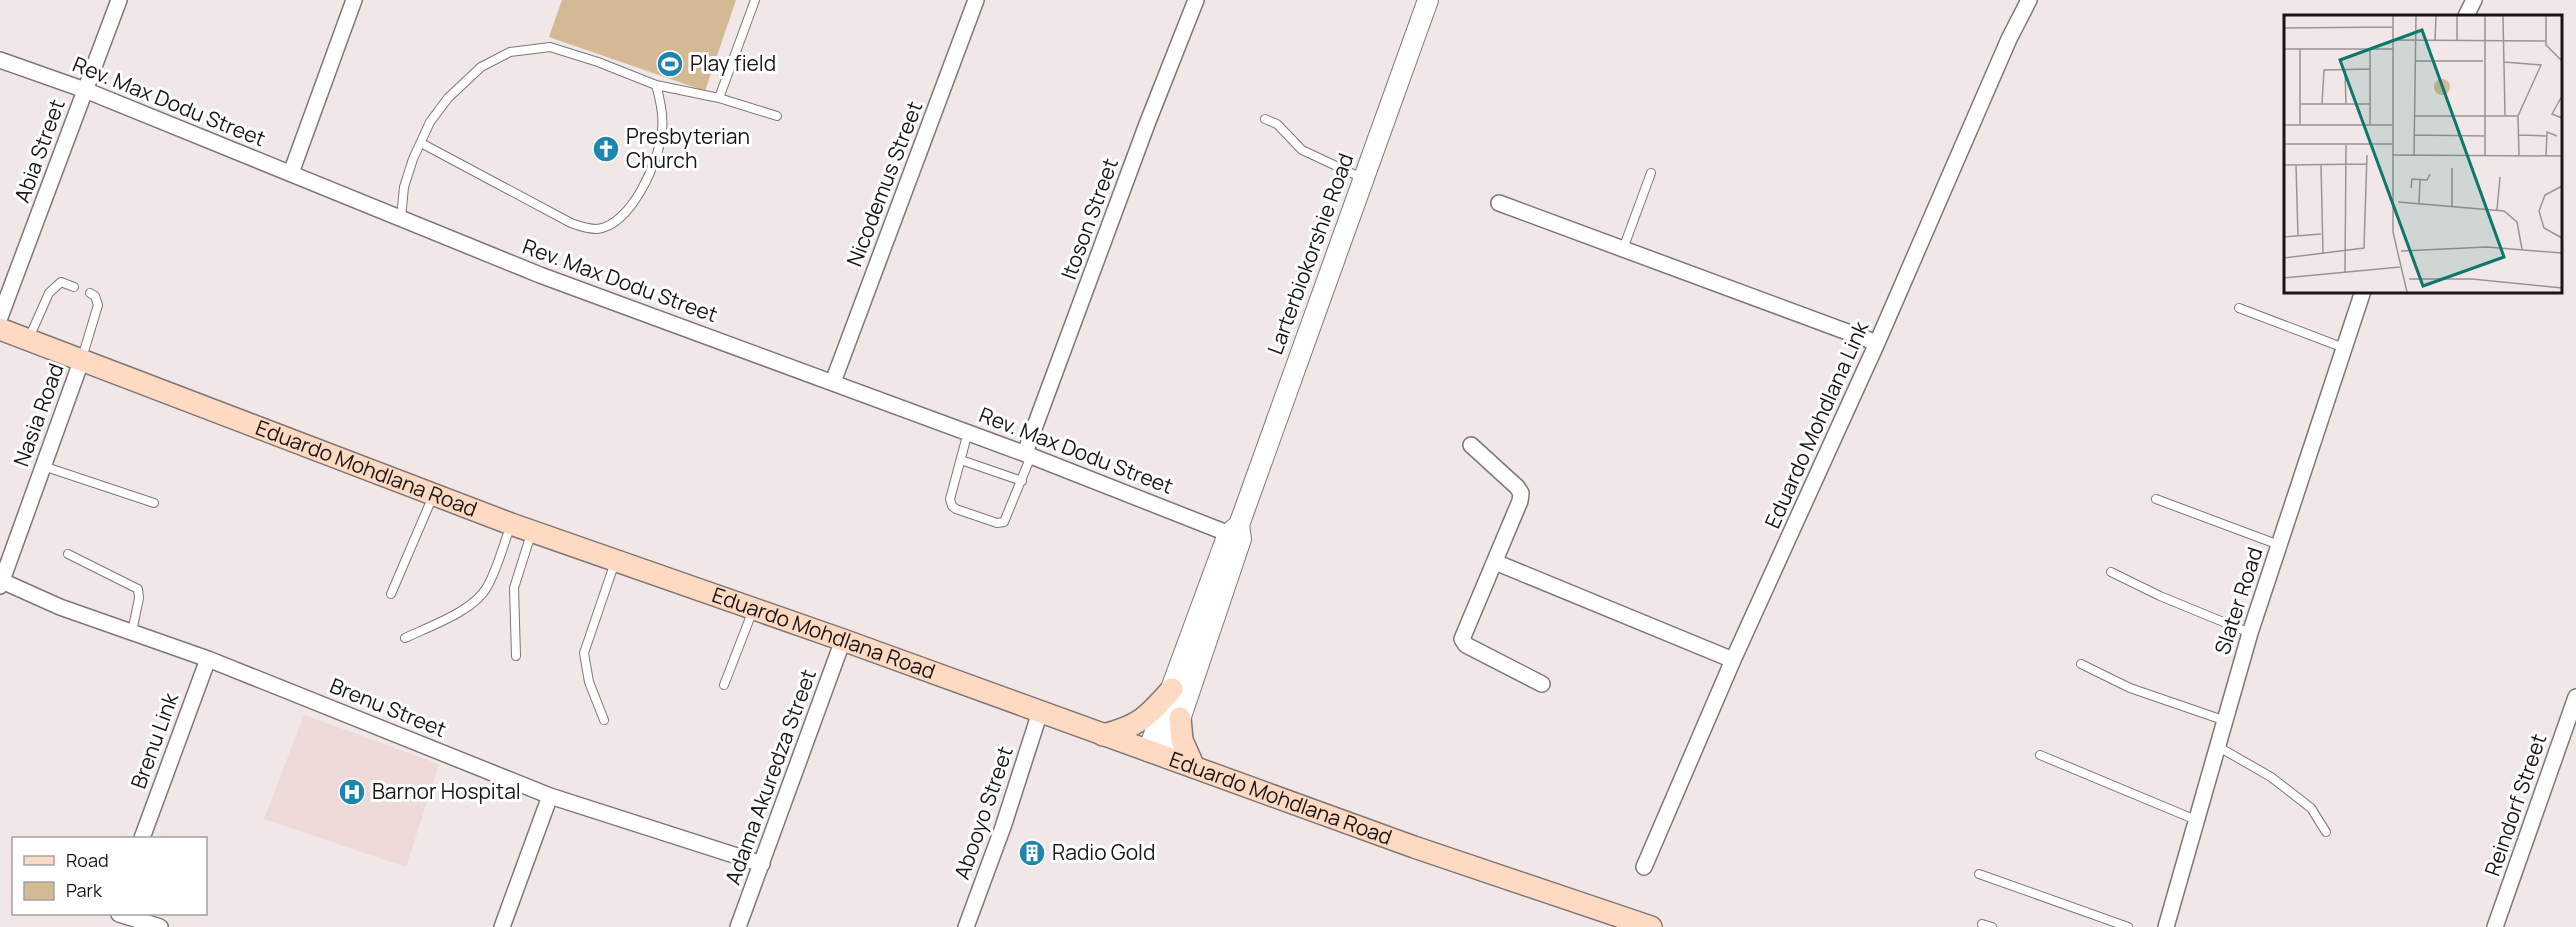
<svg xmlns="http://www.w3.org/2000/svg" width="2576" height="927" font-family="Manrope,sans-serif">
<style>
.built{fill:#eddad9}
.green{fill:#d3ba94}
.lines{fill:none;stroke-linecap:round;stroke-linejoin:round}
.service-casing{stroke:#807676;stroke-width:10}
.minor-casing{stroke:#807676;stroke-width:18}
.tertiary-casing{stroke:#807676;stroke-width:22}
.secondary-casing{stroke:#807676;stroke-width:24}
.service{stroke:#fff;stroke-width:8}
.minor{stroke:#fff;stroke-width:15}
.tertiary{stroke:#fff;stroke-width:20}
.secondary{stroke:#fedac3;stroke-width:21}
.labels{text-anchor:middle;stroke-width:6;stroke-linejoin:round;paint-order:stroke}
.poi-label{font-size:21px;fill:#1a1616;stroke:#fff;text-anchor:start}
.street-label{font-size:21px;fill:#1a1616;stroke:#fff}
.inset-road{fill:none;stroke:#9c9393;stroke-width:1.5}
.view{fill:#0f766e;fill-opacity:0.15;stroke:#0f766e;stroke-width:3}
.inset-edge{fill:none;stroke:#1a1616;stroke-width:3}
</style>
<rect width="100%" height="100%" fill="#f2e7e7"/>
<path class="built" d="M304,715L439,764L406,867L264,819Z"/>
<path class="green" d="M562,0H736L705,91L549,37Z"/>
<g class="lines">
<defs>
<path id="service" d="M719,98L755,0
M1265,119L1277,124L1302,150L1362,178
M421,143L571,223C579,226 588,229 597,229C631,226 660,160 662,130C664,115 660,99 656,85
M401,218L404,187L413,159L430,122L448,98L481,67L510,52L550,47L598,62L656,85L719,98L777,116
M1623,249L1651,173
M2239,308L2344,348
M29,338L49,293L61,282L74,287
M82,358L98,305L95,296L90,293
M968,432L950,499L952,506L956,509L997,523L1004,522L1031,456
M961,460L1022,481
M43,466L154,503
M2156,499L2279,545
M68,554L138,589L139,598L132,632
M2111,572L2160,596L2250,633
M391,594L433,496
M405,638C430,626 474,611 487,587C498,568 503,545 511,525
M516,656L514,588L531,534
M2081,664L2130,688L2223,720
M724,685L753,610
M604,720L589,682L584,653L615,562
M2217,746L2271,777L2311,808L2326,832
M2040,755L2196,820
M1979,874L2128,927
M1982,924L1992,927"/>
<path id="minor" d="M2466,16L2474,0
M0,60L85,90L540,275L1031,456L1237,537
M291,173L354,0
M1499,203L1877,343
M0,317L119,0
M833,382L976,0
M1471,445L1517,487L1521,493L1520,501L1462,639L1466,645L1542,684
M1025,453L1147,124L1196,0
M1495,562L1733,660
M2,581L60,607L208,659L550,796L762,864
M0,586L82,359
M142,838L208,659
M1644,867L1733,660L1877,343L2009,39L2029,0
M119,914L160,927
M502,927L550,796
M738,927L843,640
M966,927L1003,827L1040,712
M2166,927L2250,633L2363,291
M2495,927L2576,697"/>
<path id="tertiary" d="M1148,751L1228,534L1239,525
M1167,758L1241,539L1239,525L1428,0"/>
<g id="secondary">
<path id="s1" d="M0,329L511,524L843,640L1414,847L1651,927"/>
<path d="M1180,718L1182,740L1194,767"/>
<path d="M1103,735C1140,726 1148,716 1172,689"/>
</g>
</defs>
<use href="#service" class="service-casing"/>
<use href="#minor" class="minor-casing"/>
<use href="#tertiary" class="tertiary-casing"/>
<use href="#secondary" class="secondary-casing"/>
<use href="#service" class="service"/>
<use href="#minor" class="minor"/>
<use href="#tertiary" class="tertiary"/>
<use href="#secondary" class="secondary"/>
</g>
<defs>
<symbol id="stadium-disc" viewBox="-11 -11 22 22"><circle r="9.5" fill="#1e85ae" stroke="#fff"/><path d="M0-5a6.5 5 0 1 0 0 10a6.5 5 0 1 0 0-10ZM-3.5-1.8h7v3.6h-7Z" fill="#fff"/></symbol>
<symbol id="church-disc" viewBox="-11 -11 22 22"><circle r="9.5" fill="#1e85ae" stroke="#fff"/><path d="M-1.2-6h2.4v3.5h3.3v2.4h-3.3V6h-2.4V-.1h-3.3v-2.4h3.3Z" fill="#fff"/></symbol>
<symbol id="hospital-disc" viewBox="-11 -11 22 22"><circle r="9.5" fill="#1e85ae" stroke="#fff"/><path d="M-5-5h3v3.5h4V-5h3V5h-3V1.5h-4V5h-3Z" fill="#fff"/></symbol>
<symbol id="building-disc" viewBox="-11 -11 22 22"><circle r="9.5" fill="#1e85ae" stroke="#fff"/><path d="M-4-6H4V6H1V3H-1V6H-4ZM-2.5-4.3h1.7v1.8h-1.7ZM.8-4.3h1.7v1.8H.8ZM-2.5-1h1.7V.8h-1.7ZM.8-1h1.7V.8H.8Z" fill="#fff"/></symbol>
</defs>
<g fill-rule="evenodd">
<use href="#stadium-disc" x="655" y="49" width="30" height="30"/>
<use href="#church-disc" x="591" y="134" width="30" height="30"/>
<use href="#hospital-disc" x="337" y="777" width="30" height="30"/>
<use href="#building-disc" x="1017" y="838" width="30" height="30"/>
</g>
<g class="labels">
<g class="poi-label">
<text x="690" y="71">Play field</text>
<text x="626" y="144">Presbyterian<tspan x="626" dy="24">Church</tspan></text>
<text x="372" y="799">Barnor Hospital</text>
<text x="1052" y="860">Radio Gold</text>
</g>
<g class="street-label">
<text transform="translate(169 102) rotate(22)" y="7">Rev. Max Dodu Street</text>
<text transform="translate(40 151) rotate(-70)" y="7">Abia Street</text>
<text transform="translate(885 184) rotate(-69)" y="7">Nicodemus Street</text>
<text transform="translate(1090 219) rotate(-70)" y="7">Itoson Street</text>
<text transform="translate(1311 254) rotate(-70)" y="7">Larterbiokorshie Road</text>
<text transform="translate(620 281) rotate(20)" y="7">Rev. Max Dodu Street</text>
<text transform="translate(39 415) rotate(-70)" y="7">Nasia Road</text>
<text transform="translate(1817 425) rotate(-66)" y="7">Eduardo Mohdlana Link</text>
<text transform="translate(1076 451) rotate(21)" y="7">Rev. Max Dodu Street</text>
<text dy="7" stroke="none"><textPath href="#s1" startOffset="392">Eduardo Mohdlana Road</textPath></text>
<text transform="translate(2239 601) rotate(-72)" y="7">Slater Road</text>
<text dy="7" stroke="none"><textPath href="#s1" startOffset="878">Eduardo Mohdlana Road</textPath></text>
<text transform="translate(388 708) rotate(22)" y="7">Brenu Street</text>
<text transform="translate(155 741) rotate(-70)" y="7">Brenu Link</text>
<text transform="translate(771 777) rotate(-70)" y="7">Adama Akuredza Street</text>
<text dy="7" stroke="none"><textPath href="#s1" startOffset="1364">Eduardo Mohdlana Road</textPath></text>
<text transform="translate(2516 805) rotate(-71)" y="7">Reindorf Street</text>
<text transform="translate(984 813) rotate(-71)" y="7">Abooyo Street</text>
</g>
</g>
<g transform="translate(2284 15)">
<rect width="278" height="278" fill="#f2e7e7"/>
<path d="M150 72a8 8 0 1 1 16 0a8 8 0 1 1-16 0Z" fill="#d3ba94"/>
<path class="inset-road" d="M109,1V217L123,277M173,1V26M219,1L221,100M262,1V30L278,46M0,13L109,12M110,25L261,26M151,26L152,1M0,34H109M16,34V109M132,46H199M220,47L257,50L234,101L235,140M61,55L62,89M278,81L268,99L278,103M16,89H85M38,89L40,55L86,54M131,101H234M0,110H108M86,110V34M131,120L200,121M234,120L262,121M0,129H108M108,140L278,141M130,140L132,1M201,141V1M262,141L263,117L273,121M37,149L39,239M0,150L83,149M12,150L14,221M278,171L261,180L255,196L260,213L278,223M127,173L128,164L143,165L146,159M114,187L220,196L233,207L238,234M135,189L136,165M168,191V153M213,195L216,162M0,222L37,219M117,236L203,232L278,238M0,243L80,233L83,140M61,258L62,130M0,263L116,252M125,264H188L278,273"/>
<path class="view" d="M138,15L220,242L139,271L56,45Z"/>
<rect width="278" height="278" class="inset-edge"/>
</g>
<rect x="12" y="837" width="195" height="78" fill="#ffffff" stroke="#a3a2a2" stroke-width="1.5"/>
<rect x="24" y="856" width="30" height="9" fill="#fedac3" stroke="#a3a2a2" stroke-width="1.5"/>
<text x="66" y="867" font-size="18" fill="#1a1616">Road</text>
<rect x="24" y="882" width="30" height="18" fill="#d3ba94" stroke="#a3a2a2" stroke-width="1.5"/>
<text x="66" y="897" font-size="18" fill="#1a1616">Park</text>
</svg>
